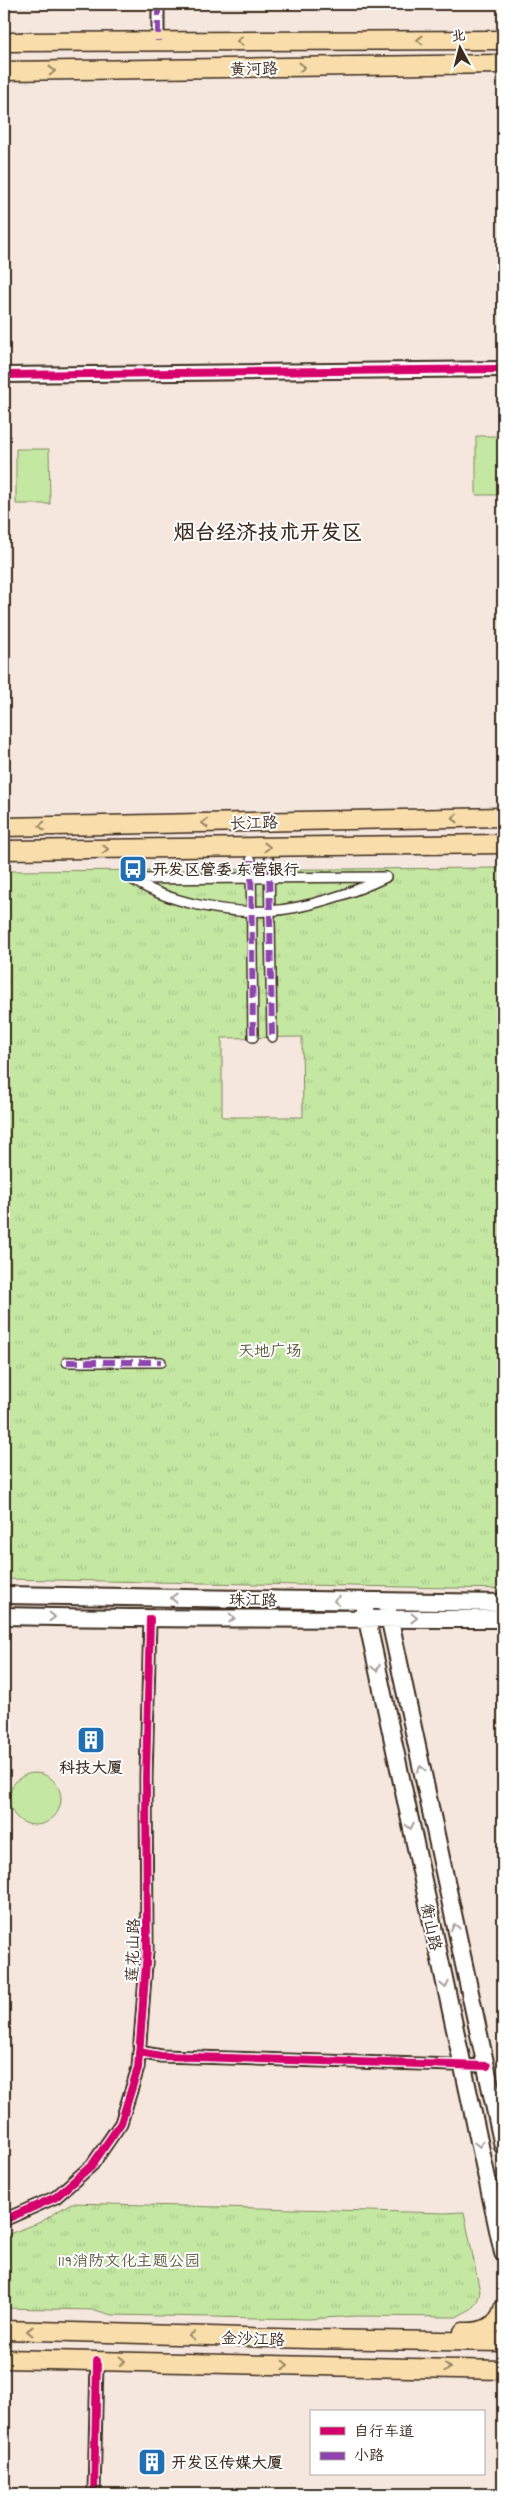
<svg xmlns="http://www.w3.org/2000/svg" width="507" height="2498" font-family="Dekko,'LXGW WenKai TC',sans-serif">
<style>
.green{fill:#c4e8a2;stroke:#808960}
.park{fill:url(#park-tufts);stroke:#808960;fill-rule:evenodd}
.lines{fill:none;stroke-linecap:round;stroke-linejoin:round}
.pedestrian-casing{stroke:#3b2a1e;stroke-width:12}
.minor-casing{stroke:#3b2a1e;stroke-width:15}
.tertiary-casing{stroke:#3b2a1e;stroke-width:18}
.secondary-casing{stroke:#3b2a1e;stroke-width:20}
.primary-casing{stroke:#3b2a1e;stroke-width:21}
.pedestrian{stroke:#fff;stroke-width:9}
.minor{stroke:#fff;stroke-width:11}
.tertiary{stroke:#fff;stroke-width:14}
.secondary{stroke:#fff;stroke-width:16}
.primary{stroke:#f9deab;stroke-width:18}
.quiet{stroke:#8e44ad;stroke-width:6;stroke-dasharray:12 6;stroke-linecap:butt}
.cycleway-casing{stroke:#fff;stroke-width:11}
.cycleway{stroke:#d6006c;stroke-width:8}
.oneway{stroke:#9a8464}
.oneway2{stroke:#a79f9a}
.labels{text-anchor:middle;stroke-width:4;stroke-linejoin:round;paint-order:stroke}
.street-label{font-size:16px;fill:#3b2a1e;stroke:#fff}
.poi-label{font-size:16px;font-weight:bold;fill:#3b2a1e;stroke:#fff;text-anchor:start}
.park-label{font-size:16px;fill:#5d5a3f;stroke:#fff}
.district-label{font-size:21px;font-weight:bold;fill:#3b2a1e;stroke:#fff}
</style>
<defs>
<pattern id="park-tufts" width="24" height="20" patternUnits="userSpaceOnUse" patternTransform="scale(1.25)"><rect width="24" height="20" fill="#c4e8a2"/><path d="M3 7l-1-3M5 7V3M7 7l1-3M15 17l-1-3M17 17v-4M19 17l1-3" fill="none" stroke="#a9c78b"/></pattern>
</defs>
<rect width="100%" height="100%" fill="#f5e7dd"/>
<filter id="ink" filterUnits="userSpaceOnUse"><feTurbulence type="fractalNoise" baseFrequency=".02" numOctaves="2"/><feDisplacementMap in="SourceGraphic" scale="10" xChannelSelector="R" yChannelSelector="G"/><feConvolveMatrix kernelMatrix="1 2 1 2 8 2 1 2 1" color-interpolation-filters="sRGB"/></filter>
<g filter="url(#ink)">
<path class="green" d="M476,436H503V495H476Z
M16,449H49L50,504H16Z
M9 1799a26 26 0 1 1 52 0a26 26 0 1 1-52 0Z"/>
<path class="park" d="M503,868V1589L4,1579V871ZM302,1037L303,1117H222V1038Z
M71,2203L444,2213L464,2212L480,2292L477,2302L471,2309L456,2317L356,2316L309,2319L112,2315L95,2310L4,2308V2236L41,2222Z"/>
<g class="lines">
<defs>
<path id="pedestrian" d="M251,860L253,1037
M269,861L272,1037
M386,877C353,893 305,909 268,911C227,914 166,902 132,879Z
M67,1362H161"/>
<path id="minor" d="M158,4V41
M139,2052L161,2056L487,2066
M4,2220L56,2197L92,2165L121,2123L138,2068L147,1951L146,1777L150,1619
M94,2494L97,2361"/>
<path id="tertiary" d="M4,375L503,369"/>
<path id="secondary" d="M4,1595L503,1603
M363,1601L503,2253
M386,1602L503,2146
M4,1616C170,1620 337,1618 503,1619"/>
<path id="primary" d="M4,42L503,40
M4,71L503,64
M4,827L503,817
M4,850L503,844
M4,2330L310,2339L503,2342
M463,2332C481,2333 498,2328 503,2309
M4,2359L503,2370"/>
</defs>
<use href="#pedestrian" class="pedestrian-casing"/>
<use href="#minor" class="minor-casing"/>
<use href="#tertiary" class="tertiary-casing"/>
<use href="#secondary" class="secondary-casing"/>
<use href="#primary" class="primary-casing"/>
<use href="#pedestrian" class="pedestrian"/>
<use href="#minor" class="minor"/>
<use href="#tertiary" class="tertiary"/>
<use href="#secondary" class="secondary"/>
<use href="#primary" class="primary"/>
<path class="quiet" d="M158,4V41
M251,860L253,1037
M269,861L272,1037
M67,1362H161"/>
<defs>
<path id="cycleway" d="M4,375L503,369
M139,2052L161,2056L487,2066
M4,2220L56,2197L92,2165L121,2123L138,2068L147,1951L146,1777L150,1619
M94,2494L97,2361"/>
</defs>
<use href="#cycleway" class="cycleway-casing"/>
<use href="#cycleway" class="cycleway"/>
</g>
<defs><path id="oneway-chevron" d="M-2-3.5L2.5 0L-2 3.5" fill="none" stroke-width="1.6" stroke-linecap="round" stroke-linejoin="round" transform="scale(1.25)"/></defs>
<g class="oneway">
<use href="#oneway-chevron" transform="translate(420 40) rotate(180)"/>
<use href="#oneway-chevron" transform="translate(240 41) rotate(180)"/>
<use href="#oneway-chevron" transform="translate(302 67) rotate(-1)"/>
<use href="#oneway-chevron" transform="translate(52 71) rotate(-1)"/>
<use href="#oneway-chevron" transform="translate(455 818) rotate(179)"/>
<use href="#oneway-chevron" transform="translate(205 823) rotate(179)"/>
<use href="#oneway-chevron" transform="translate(42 826) rotate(179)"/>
<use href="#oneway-chevron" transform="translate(267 847) rotate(-1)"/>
<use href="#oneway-chevron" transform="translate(105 849) rotate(-1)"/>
<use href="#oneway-chevron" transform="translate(30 2331) rotate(-179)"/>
<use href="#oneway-chevron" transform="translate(192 2336) rotate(-178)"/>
<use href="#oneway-chevron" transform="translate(122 2361) rotate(1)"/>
<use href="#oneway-chevron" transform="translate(285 2365) rotate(1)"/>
<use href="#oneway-chevron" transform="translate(447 2368) rotate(2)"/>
</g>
<g class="oneway2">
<use href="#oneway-chevron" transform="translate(174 1598) rotate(-179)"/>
<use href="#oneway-chevron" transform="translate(337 1601) rotate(-179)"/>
<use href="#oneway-chevron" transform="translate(52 1617) rotate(2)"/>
<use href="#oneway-chevron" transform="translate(232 1618) rotate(1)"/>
<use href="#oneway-chevron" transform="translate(414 1618) rotate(1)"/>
<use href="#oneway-chevron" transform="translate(376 1668) rotate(78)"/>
<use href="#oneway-chevron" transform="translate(421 1769) rotate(-102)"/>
<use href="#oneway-chevron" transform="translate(410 1826) rotate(78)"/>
<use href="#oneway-chevron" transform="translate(455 1927) rotate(-102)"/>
<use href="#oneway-chevron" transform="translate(445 1985) rotate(78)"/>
<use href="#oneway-chevron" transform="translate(479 2144) rotate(78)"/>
</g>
</g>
<defs>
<symbol id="bus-square" viewBox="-11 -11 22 22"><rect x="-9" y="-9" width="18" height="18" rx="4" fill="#1f6fb2" stroke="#fff"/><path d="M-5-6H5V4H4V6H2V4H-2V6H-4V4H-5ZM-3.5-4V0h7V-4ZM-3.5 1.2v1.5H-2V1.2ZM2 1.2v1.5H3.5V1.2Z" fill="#fff"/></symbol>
<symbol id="building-square" viewBox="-11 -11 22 22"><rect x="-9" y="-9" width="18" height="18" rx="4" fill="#1f6fb2" stroke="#fff"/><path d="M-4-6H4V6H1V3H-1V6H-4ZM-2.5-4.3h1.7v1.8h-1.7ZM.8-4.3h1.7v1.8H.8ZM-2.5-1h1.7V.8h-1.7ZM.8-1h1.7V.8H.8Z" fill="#fff"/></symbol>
</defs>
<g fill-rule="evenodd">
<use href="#bus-square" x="117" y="853" width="32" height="32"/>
<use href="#building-square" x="75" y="1724" width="32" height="32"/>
<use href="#building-square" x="136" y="2446" width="32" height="32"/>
</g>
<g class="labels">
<g class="street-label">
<text transform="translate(254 68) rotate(-1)" y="6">黄河路</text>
<text transform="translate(254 822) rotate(-1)" y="6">长江路</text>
<text transform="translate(253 1599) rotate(1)" y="6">珠江路</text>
<text transform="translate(432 1927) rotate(78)" y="6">衡山路</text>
<text transform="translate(132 1950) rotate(-88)" y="6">莲花山路</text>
<text transform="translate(253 2338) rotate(2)" y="6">金沙江路</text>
</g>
<g class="poi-label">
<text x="152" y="875">开发区管委 东营银行</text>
<text x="91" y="1773" text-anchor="middle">科技大厦</text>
<text x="171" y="2468">开发区传媒大厦</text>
</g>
<g class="park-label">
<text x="270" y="1356">天地广场</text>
<text x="129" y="2266">119消防文化主题公园</text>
</g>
<g class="district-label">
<text x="268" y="539">烟台经济技术开发区</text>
</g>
</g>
<rect width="507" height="2498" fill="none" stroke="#fff" stroke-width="20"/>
<rect x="10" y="10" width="487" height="2478" fill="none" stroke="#3b2a1e" stroke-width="2" filter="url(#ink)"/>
<rect x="310" y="2410" width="175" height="65" fill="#ffffff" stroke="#b1aaa5"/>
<rect x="320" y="2427" width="25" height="8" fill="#d6006c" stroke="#b1aaa5"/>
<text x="354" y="2436" font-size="15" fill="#3b2a1e">自行车道</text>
<rect x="320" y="2452" width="25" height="8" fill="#8e44ad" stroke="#b1aaa5"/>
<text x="354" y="2460" font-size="15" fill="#3b2a1e">小路</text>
<g transform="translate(460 48) rotate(353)" stroke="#ffffff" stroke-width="4" paint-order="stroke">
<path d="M0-4L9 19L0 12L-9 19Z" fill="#3b2a1e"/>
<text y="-8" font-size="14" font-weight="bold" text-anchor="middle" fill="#3b2a1e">北</text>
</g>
</svg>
